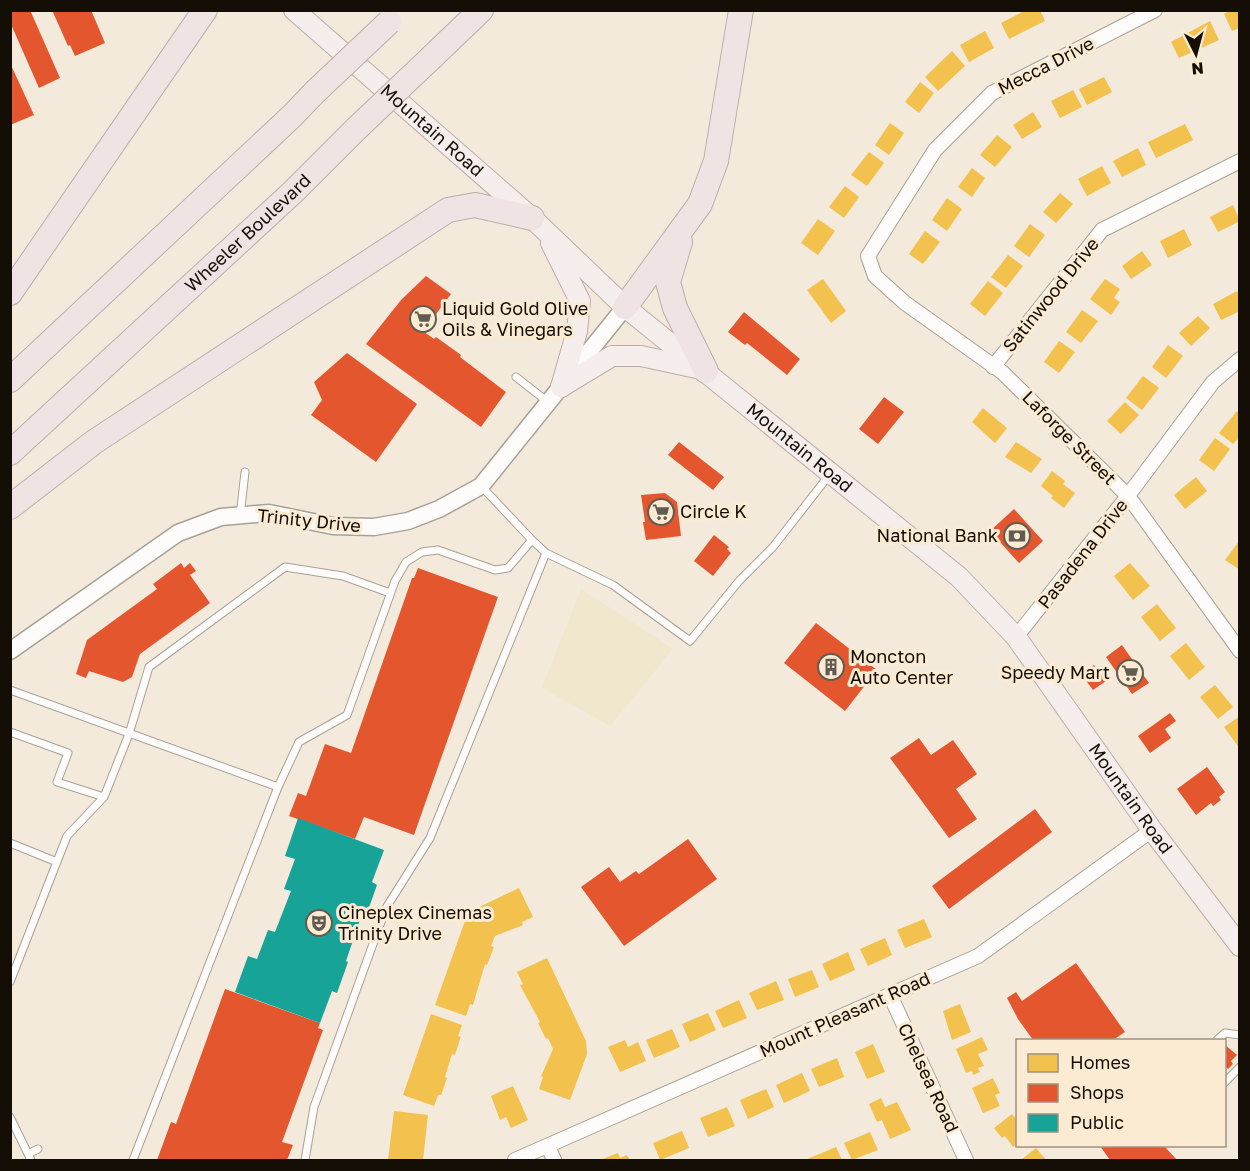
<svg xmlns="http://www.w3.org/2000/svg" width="1250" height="1171" font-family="'Golos Text',sans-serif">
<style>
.sand{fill:#f0e7cc}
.homes{fill:#f2c14e}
.shops{fill:#e4572e}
.public{fill:#17a398}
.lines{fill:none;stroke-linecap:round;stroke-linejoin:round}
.service-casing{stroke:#a8a197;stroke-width:9}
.minor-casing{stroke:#a8a197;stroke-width:16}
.tertiary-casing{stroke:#a8a197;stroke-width:19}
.primary-casing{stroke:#beaeaa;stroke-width:22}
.motorway-casing{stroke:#beaeaa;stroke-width:26}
.service{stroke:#fdfcfa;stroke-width:7}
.minor{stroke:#fdfcfa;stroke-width:14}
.tertiary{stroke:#fdfcfa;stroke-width:16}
.primary{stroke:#f6eded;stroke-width:20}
.motorway{stroke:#f0e3e4;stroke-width:24}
.motorway-bridge-casing{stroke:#beaeaa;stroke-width:26;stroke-linecap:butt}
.motorway-bridge{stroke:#f0e3e4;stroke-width:24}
.labels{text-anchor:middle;stroke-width:6;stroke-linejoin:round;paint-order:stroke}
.street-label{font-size:18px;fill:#140e06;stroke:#fcebd3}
.poi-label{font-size:18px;fill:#140e06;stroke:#fcebd3;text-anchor:start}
</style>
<rect width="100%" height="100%" fill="#f3eadc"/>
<path class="sand" d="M581,589L673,649L610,726L542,688Z"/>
<path class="homes" d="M1026,10H1040L1045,21L1009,39L1001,23Z
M1231,10H1240V28L1232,31L1224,14Z
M1210,21L1219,40L1179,58L1171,42Z
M985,31L994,48L969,62L960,45Z
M952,51L965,66L938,91L925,77Z
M1104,77L1112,92L1087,105L1079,89Z
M920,82L934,93L919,113L905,102Z
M1073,90L1082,107L1060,118L1051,101Z
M1033,112L1042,127L1022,139L1013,125Z
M890,123L904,133L889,155L875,145Z
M1185,124L1193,140L1156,158L1148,142Z
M997,135L1012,147L995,167L980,155Z
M1138,148L1146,165L1122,177L1113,161Z
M869,152L884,163L867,186L851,175Z
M1102,166L1111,183L1087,196L1078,179Z
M972,168L985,178L972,197L958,187Z
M845,186L859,197L844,218L829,207Z
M1060,193L1073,204L1056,223L1043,212Z
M947,198L962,209L947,231L932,220Z
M1233,205L1240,221L1218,232L1210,217Z
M818,219L835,231L818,255L801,243Z
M1030,224L1045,235L1029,257L1014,246Z
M1184,229L1192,245L1168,258L1160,241Z
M925,231L940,242L923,264L909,254Z
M1142,251L1152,265L1131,279L1122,266Z
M1008,255L1023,266L1006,288L991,277Z
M823,279L846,311L831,323L807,290Z
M1105,279L1120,289L1114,298L1120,302L1111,315L1090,299Z
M988,281L1003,293L985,316L970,304Z
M1237,291L1240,296V311L1221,320L1213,304Z
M1082,310L1098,321L1081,343L1066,332Z
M1198,316L1210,328L1191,346L1179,333Z
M1059,341L1075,352L1059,373L1044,362Z
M1168,345L1183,356L1166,378L1152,367Z
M1143,376L1159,388L1142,410L1126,398Z
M1125,402L1139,415L1121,434L1107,421Z
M983,408L1007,428L995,443L972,422Z
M1237,411L1240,414V437L1233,444L1219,433Z
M1215,438L1230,449L1214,471L1199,460Z
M1016,442L1042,459L1031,473L1005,457Z
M1052,471L1065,481L1063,484L1075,493L1064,508L1051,498L1053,496L1041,486Z
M1196,477L1207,491L1185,509L1174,495Z
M1240,540V570L1225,560Z
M1130,563L1150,586L1133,600L1114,576Z
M1157,604L1176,628L1160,641L1141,617Z
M1186,643L1205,667L1189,680L1170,656Z
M1215,685L1233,707L1218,719L1200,697Z
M1240,716V749L1224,727Z
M519,888L533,917L522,922L523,925L495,936L491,946L494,947L487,965L485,964L473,1005L470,1004L466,1016L435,1005L466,918L475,909Z
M924,919L932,937L905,948L897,930Z
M885,938L892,955L868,966L860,949Z
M848,952L855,970L830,981L822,964Z
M547,958L586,1041L587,1054L570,1100L539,1089L543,1077L541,1076L542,1074L553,1049L548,1038L546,1039L538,1023L540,1022L520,985L523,984L517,972Z
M812,970L819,987L795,997L788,979Z
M776,981L784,1000L757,1010L749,993Z
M739,1000L747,1018L723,1028L715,1011Z
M960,1004L971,1032L952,1040L943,1011Z
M708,1013L716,1030L690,1042L682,1024Z
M431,1014L462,1025L458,1036L461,1037L460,1039L455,1055L452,1054L445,1077L447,1078L441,1095H438L434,1106L403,1095Z
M672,1029L680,1047L654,1058L646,1040Z
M982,1037L988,1050L978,1054L984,1066L978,1068L980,1072L973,1075L972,1071L966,1073L956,1049Z
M625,1040L628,1047L638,1042L646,1061L620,1072L608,1047Z
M873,1044L885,1072L867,1079L855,1052Z
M837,1058L844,1077L819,1087L811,1069Z
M802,1073L810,1091L784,1103L776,1085Z
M993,1078L1000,1093L995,1095L1000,1106L983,1113L972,1088Z
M513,1086L528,1120L511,1128L506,1117L500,1120L491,1096Z
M766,1089L774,1107L748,1119L740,1100Z
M881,1098L885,1107L897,1102L911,1130L890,1139L882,1120L877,1122L869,1104Z
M727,1107L735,1126L708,1137L700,1118Z
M394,1111L428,1115L423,1160H388Z
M1012,1114L1018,1121V1144L1013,1147L1005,1136L1002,1138L994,1128Z
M682,1131L689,1148L660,1160L653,1143Z
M870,1132L878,1150L852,1160L844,1143Z
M836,1147L842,1160H805Z
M1036,1148L1046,1160H1021Z
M618,1153L620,1158L627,1155L630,1160H600Z"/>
<path class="shops" d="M10,10H30L60,78L39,88L10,22Z
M52,10H91L105,43L75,56L70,45L68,46Z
M10,63L34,115L10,125Z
M426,276L451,294L434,317L432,316L422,329L423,331L434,339L436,337L461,355L460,357L506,392L481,427L366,344L401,300Z
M744,312L800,359L787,375L747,343L745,345L728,332Z
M347,353L417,404L376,462L311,415L322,400L314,382Z
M884,397L904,412L878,444L859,429Z
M679,442L724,477L713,490L668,455Z
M665,493L677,502L681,536L646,540L643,522H645L641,495Z
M1014,509L1043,541L1019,563L990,531Z
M714,535L729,547L727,549L731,553L713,576L694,561Z
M181,563L184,568L190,563L196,571L190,575L210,603L140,654L132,677L123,682L89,671L86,678L76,674L87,640L157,589L153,584Z
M418,568L498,597L414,835L364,817L355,839L289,816L298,793L306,796L325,744L351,753L412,578H414Z
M816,623L877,670L845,711L784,663Z
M1122,645L1149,683L1132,694L1106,657Z
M1094,665L1106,681L1093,690L1081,674Z
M1170,713L1176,721L1165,729L1171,738L1150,753L1138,736Z
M919,738L931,755L953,740L977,774L956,789L977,819L949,838L890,758Z
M1207,767L1225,792L1219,797L1221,800L1213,806L1211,803L1196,815L1177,789Z
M1035,809L1052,832L949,909L932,886Z
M688,839L717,879L624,946L581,887L609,867L620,882L636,871L639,874Z
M1076,963L1125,1032L1113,1040H1033L1018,1019L1007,998L1016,992L1022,1001Z
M225,989L320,1023L318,1028L323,1030L282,1142L293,1145L287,1160H157L171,1122L176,1124Z
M1224,1044L1237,1055L1231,1061L1233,1064L1228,1069L1224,1065Z
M1100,1146H1164L1177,1160H1110Z"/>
<path class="public" d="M298,818L384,850L372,882L377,885L366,916L362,914L346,961L348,962L337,993L332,991L320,1023L235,992L248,956L257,959L268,930L275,932L291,891L284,889L295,859L285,856Z"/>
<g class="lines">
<defs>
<path id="service" d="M516,377L548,402
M240,516L245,472
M532,540L546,553
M10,690L278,787
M10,732L68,753L57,782L104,797
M10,843L57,862
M10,982L67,836L104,797L129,734L149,667L285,567L343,576L390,593
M1217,1040L1225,1033L1240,1035
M1224,1083L1240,1067
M10,1117L31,1160
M28,1154L38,1149
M133,1160L278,787L299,742L347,715L395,581L406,562L422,552L438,550L495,570L508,568L532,540L482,487
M305,1160L314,1107L386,908L430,838L546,553L613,585L690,641L739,581L773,547L830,474"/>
<path id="minor" d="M1155,10L992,93L935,150L868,256L875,276L905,303L1002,372L1128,496L1240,651
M993,367L1102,230L1240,161
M1016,637L1124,501L1213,382L1240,359
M890,995L966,1160
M548,1146L554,1160
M515,1160L978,956L1152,830"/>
<path id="tertiary" d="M10,651L178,533L221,517L269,513L333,526L374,527L408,521L439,509L481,486L625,307"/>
<g id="primary">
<path id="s1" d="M294,10L532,218L625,307L959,577L1016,637L1152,830L1240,946"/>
<path d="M551,243L580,301L577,331L561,387"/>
<path d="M561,387L612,356H641L701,369"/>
</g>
<g id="motorway">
<path d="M432,57L481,10"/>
<path d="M680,242L668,282L675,308L706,371"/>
<path d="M10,293L205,10"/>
<path d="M625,307L700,204L716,161L741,10"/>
<path d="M10,380L292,116L315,92"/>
<path id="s2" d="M10,453L293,192L356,129"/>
<path d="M10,507L94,442L448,210L475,205L532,218"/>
</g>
</defs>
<use href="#service" class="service-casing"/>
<use href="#minor" class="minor-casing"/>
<use href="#tertiary" class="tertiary-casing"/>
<use href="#primary" class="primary-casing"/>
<use href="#motorway" class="motorway-casing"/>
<use href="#service" class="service"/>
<use href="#minor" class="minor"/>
<use href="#tertiary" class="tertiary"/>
<use href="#primary" class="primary"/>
<use href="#motorway" class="motorway"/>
<defs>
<path id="motorway-bridge" d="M315,92L389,22
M356,129L432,57"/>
</defs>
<use href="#motorway-bridge" class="motorway-bridge-casing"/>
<use href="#motorway-bridge" class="motorway-bridge"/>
</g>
<defs>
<symbol id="supermarket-ring" viewBox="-11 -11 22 22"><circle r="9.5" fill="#fcebd3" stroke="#625b51" stroke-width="1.5"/><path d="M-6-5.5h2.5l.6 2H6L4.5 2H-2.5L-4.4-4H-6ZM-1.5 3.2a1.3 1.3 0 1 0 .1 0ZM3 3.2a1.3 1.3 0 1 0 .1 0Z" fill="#625b51"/></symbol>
<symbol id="bank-ring" viewBox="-11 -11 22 22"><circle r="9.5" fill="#fcebd3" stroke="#625b51" stroke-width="1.5"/><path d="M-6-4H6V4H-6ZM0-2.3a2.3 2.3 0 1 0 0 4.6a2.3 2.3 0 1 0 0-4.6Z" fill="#625b51"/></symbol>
<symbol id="building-ring" viewBox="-11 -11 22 22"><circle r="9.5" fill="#fcebd3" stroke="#625b51" stroke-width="1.5"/><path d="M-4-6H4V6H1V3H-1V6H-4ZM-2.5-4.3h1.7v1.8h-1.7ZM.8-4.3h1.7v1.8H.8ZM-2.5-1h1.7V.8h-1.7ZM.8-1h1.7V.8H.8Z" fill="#625b51"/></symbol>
<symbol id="theatre-ring" viewBox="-11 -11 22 22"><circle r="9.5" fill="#fcebd3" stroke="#625b51" stroke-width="1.5"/><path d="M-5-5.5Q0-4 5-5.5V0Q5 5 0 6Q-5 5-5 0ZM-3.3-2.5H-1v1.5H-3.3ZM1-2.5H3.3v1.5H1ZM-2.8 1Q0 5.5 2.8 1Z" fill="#625b51"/></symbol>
</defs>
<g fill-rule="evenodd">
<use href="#supermarket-ring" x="408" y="304" width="30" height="30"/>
<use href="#supermarket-ring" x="646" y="497" width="30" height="30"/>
<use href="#bank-ring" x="1002" y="521" width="30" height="30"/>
<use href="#building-ring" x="816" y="652" width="30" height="30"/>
<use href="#supermarket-ring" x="1115" y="658" width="30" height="30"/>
<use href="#theatre-ring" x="304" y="908" width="30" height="30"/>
</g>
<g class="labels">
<g class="street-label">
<text transform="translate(1046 66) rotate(-27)" y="6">Mecca Drive</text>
<text dy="6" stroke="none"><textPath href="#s1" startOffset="183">Mountain Road</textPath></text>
<text dy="6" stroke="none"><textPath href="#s2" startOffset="324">Wheeler Boulevard</textPath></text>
<text transform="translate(1051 295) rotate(-51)" y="6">Satinwood Drive</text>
<text transform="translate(1069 438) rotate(45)" y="6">Laforge Street</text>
<text dy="6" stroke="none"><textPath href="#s1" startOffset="669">Mountain Road</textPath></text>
<text transform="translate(309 521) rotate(6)" y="6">Trinity Drive</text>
<text transform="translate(1083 554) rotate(-52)" y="6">Pasadena Drive</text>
<text dy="6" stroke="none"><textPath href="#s1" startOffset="1155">Mountain Road</textPath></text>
<text transform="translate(845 1015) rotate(-24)" y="6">Mount Pleasant Road</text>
<text transform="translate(928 1078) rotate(65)" y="6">Chelsea Road</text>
</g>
<g class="poi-label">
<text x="442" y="315">Liquid Gold Olive<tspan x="442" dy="21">Oils &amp; Vinegars</tspan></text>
<text x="680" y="518">Circle K</text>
<text x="998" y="542" text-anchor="end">National Bank</text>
<text x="850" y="663">Moncton<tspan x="850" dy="21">Auto Center</tspan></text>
<text x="1110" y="679" text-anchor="end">Speedy Mart</text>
<text x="338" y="919">Cineplex Cinemas<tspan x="338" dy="21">Trinity Drive</tspan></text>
</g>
</g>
<rect width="1250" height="1171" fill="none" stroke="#140e06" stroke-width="24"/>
<rect x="1016" y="1039" width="210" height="108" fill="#fcebd3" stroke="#9f9381" stroke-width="1.5"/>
<rect x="1028" y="1054" width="30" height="18" fill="#f2c14e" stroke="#9f9381" stroke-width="1.5"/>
<text x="1070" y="1069" font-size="18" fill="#140e06">Homes</text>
<rect x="1028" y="1084" width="30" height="18" fill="#e4572e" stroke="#9f9381" stroke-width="1.5"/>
<text x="1070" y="1099" font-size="18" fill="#140e06">Shops</text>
<rect x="1028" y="1114" width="30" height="18" fill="#17a398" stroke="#9f9381" stroke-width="1.5"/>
<text x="1070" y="1129" font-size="18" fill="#140e06">Public</text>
<g transform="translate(1196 54) rotate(174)" stroke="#fcebd3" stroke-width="4.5" paint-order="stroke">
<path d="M0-4.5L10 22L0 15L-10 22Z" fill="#140e06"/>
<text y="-9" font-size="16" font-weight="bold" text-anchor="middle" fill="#140e06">N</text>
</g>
</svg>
